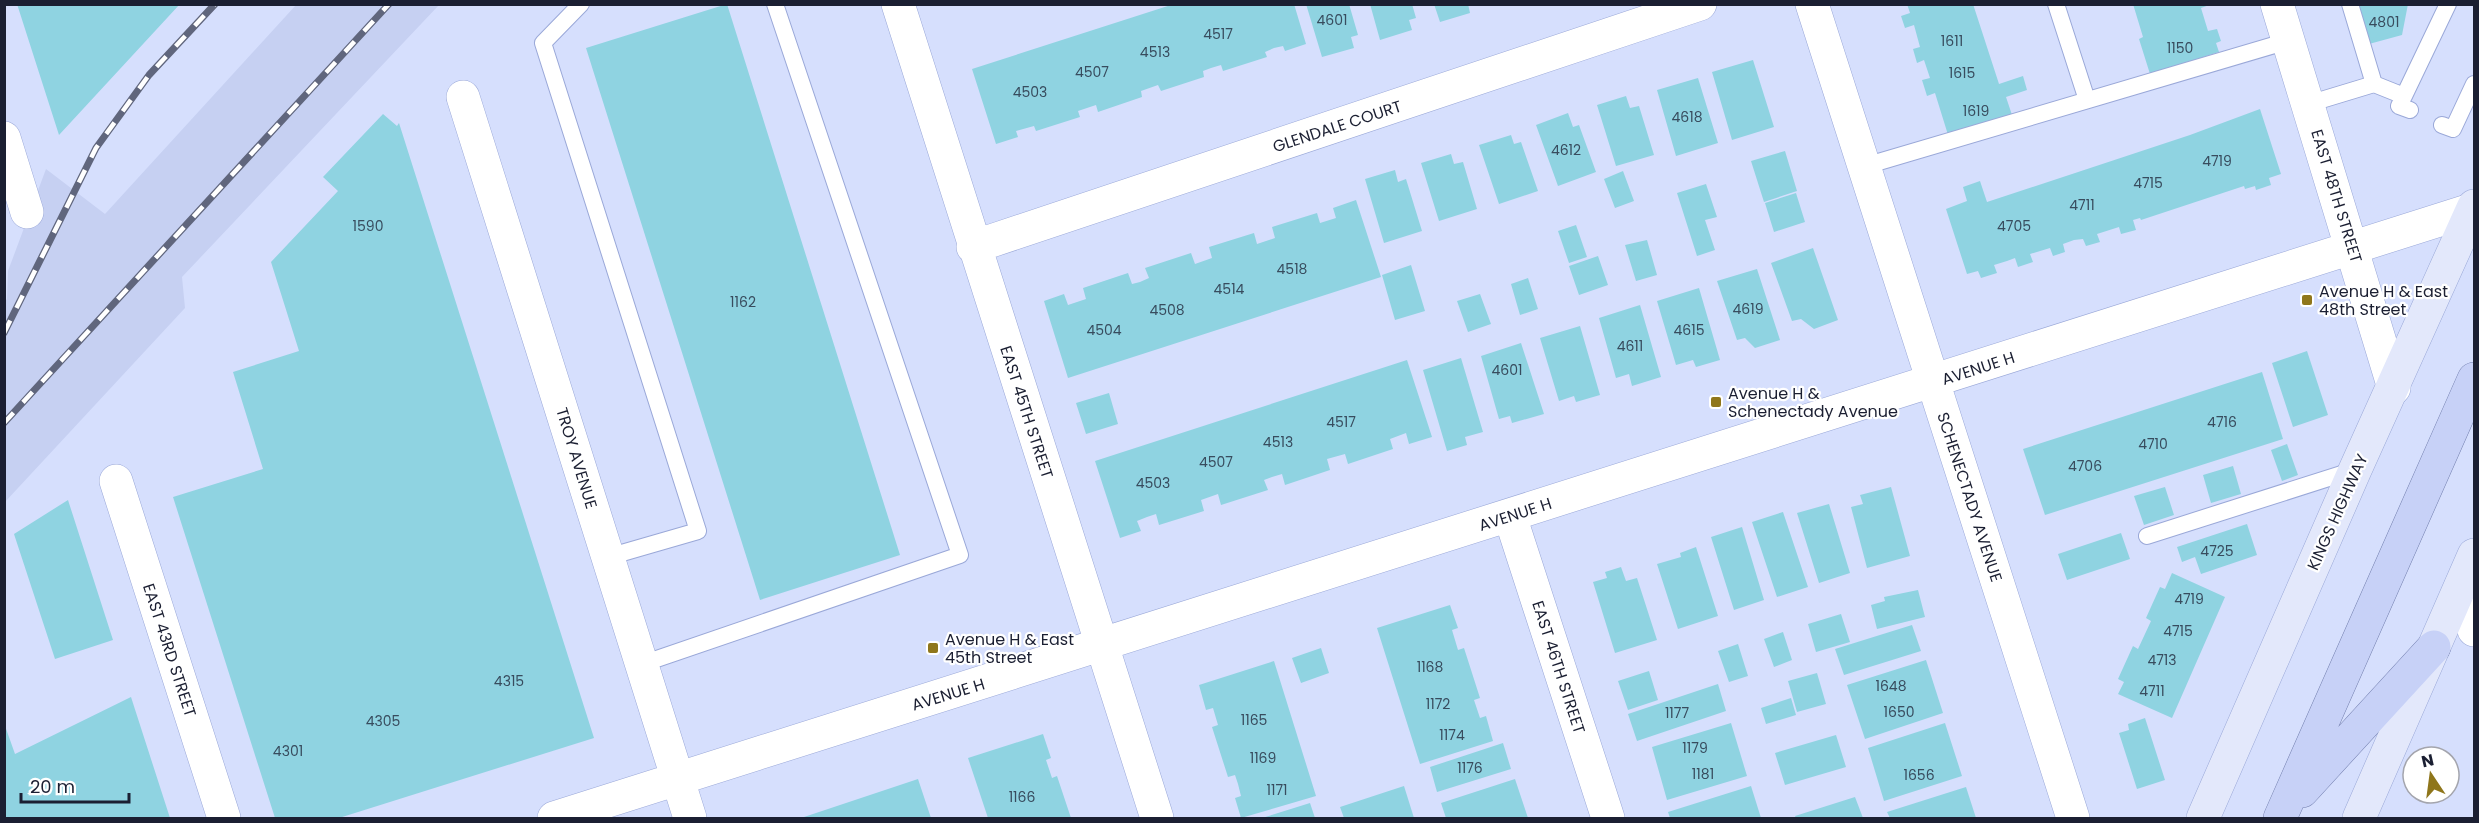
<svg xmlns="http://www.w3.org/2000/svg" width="2479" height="823" font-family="Poppins,sans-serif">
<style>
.built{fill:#c6d0f2}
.building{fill:#8fd3e1}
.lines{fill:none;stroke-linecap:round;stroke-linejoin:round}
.lane-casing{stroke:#9aa8d8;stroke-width:18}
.street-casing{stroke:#9aa8d8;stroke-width:34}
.secondary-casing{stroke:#9aa8d8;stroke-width:34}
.primary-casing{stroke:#737fae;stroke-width:34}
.lane{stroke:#fff;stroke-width:16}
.street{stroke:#fff;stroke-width:33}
.secondary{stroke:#e3e8fb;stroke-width:33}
.primary{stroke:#c7d1f7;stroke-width:33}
.rail-casing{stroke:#60667d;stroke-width:7}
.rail{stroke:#fff;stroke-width:4.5;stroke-dasharray:14;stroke-linecap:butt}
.poi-dot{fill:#8f761b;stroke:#fff;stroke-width:2}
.labels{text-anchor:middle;stroke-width:4.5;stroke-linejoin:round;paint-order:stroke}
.number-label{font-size:14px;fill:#384c5e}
.street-label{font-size:16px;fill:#1b1f32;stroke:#fff}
.poi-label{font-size:16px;fill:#1b1f32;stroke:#fff;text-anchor:start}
</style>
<rect width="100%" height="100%" fill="#d6dffd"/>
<path class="built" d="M296,5H439L182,277L185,308L5,502L4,303L7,299L8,271L46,169L105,214Z"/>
<path class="building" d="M17,4H180L59,135Z
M727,4L900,555L760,600L586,48Z
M1174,4H1294L1306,44L1285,51L1283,46L1274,48L1265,52L1267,57L1223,71L1221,65L1211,68L1203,71L1204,77L1161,91L1158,85L1141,91L1142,97L1098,112L1096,105L1078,111L1080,117L1036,131L1034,126L1016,131L1018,137L996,144L972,69Z
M1306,4H1349L1358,35L1351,37L1354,48L1322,57Z
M1370,4H1412L1416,18L1409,20L1412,30L1380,40Z
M1434,4H1468L1470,13L1440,22Z
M1907,4H1973L1999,84L2023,76L2027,90L2006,97L2013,118L1949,138L1935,93L1927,96L1922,80L1930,78L1924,60L1917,63L1913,49L1920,47L1914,25L1905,28L1901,16L1910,13Z
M2133,4H2212L2201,8L2208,31L2217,29L2221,41L2216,43L2219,52L2150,74L2139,39L2143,37Z
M2358,4H2408L2402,35L2369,44Z
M1753,60L1774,127L1732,140L1712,72Z
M1698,78L1718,143L1676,156L1657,90Z
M1626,96L1630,108L1639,106L1654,155L1616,166L1597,105Z
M2260,109L2281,174L2269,178L2271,185L2256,190L2255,186L2245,189L2244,186L2141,220L2140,218L2133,220L2136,230L2121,234L2119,227L2097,234L2100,242L2086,246L2083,239L2074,240L2063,244L2065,252L2053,256L2050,248L2030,254L2033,262L2018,267L2015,258L2007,261L1994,265L1997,273L1981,278L1978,271L1967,274L1946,209L1967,201L1963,187L1980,181L1987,202L2190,135Z
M1568,113L1573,127L1579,125L1596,172L1558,186L1536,125Z
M383,114L397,126L399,123L594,738L339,818H275L173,497L263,469L233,372L299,351L271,262L338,191L323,177Z
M1511,135L1514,144L1521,142L1538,191L1499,204L1479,145Z
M1785,151L1797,191L1764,202L1751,161Z
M1451,154L1454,164L1463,162L1477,209L1439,221L1421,163Z
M1395,170L1398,182L1406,179L1422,231L1384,243L1365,179Z
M1623,171L1634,201L1615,208L1604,179Z
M1706,184L1717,217L1705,220L1715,250L1697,256L1677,193Z
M1796,193L1805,222L1774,232L1765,203Z
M1356,200L1381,277L1068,378L1044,301L1064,294L1068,305L1086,299L1083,288L1128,273L1132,284L1140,282L1149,278L1145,268L1191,253L1195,264L1212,258L1209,247L1254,233L1257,244L1275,238L1272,227L1317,213L1320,223L1336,218L1333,208Z
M1576,225L1587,257L1569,263L1558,231Z
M1647,240L1657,275L1636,281L1625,245Z
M1813,248L1838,320L1814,329L1801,319L1792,321L1771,263Z
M1598,256L1608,285L1579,295L1569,266Z
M1411,265L1425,311L1395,320L1382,275Z
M1757,269L1780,340L1755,348L1745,338L1737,340L1717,281Z
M1528,278L1538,309L1520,315L1511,284Z
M1699,288L1720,360L1696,367L1693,360L1676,365L1657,301Z
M1480,294L1491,324L1468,332L1457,301Z
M1640,305L1661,377L1632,386L1629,374L1616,378L1599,318Z
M1580,326L1600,395L1576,402L1574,396L1559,401L1540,338Z
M1521,343L1544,414L1512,423L1510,416L1499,419L1481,356Z
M2307,351L2328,415L2293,427L2272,363Z
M1461,358L1483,432L1465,437L1467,445L1447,451L1423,370Z
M1407,360L1432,437L1409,444L1406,433L1390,439L1393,449L1348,464L1345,454L1327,459L1330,470L1285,485L1282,474L1272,477L1264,480L1268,490L1221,505L1218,494L1201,500L1204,511L1159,525L1156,514L1147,517L1137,521L1141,531L1120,538L1095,461Z
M2262,372L2283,439L2045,515L2023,449Z
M1109,393L1118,424L1086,434L1076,403Z
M2287,444L2298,475L2282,481L2271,450Z
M2233,466L2241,494L2211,503L2203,475Z
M1891,487L1910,556L1867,568L1851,507L1863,504L1860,495Z
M2165,487L2174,515L2144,525L2134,496Z
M68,500L113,640L55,659L14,534Z
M1829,504L1850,573L1819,583L1797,513Z
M1783,512L1808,587L1777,597L1752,522Z
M2247,524L2257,555L2201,574L2195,557L2182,562L2177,547Z
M1742,527L1764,600L1734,610L1711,537Z
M2121,533L2130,559L2067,580L2058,554Z
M1696,547L1718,616L1678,629L1657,564L1681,557L1680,553Z
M1621,567L1626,581L1637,578L1657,640L1615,653L1593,582L1607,578L1605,572Z
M2172,573L2225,597L2172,718L2118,694L2124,682L2118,679L2133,646L2138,649L2151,621L2146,618L2160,587L2165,589Z
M1918,590L1925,617L1877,629L1871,605L1885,601L1884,597Z
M1450,605L1458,628L1452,630L1458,650L1464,648L1480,698L1474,700L1480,718L1486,716L1493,741L1420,764L1377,628Z
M1841,614L1850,642L1816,652L1808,624Z
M1912,625L1921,651L1844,675L1835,649Z
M1783,632L1792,660L1774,667L1764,639Z
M1738,644L1748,676L1729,682L1718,651Z
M1321,648L1329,673L1301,683L1292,658Z
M1926,660L1943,713L1865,739L1847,685Z
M1274,661L1316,796L1241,818L1235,798L1241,796L1238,784L1235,775L1228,777L1212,727L1218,725L1213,708L1206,710L1199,685Z
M1649,671L1658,700L1628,710L1618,681Z
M1817,673L1826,704L1797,712L1788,681Z
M1718,684L1726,711L1637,741L1628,714Z
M131,697L170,818H4V723L15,754Z
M1791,698L1796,715L1766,724L1761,708Z
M2145,718L2165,780L2137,789L2119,733L2129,730L2128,724Z
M1731,723L1747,776L1667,800L1652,747Z
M1945,723L1962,776L1884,801L1868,748Z
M1043,734L1051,758L1046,760L1052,778L1057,776L1071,818H988L968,758Z
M1836,735L1846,767L1785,785L1775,753Z
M1503,743L1511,769L1437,792L1430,767Z
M918,779L931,818H801Z
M1515,779L1528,818H1446L1441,803Z
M1404,786L1414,818H1344L1340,807Z
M1751,786L1761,818H1670L1668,812Z
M1966,787L1976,818H1890L1887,812Z
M1855,797L1863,818H1796L1795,816Z
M1310,803L1315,818H1262Z"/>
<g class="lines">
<defs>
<path id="lane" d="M581,4L543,43L698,531L608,557
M2056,4L2087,100
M2374,84L2404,96L2448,4
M2404,96L2399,106L2410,110
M2308,104L2374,84L2350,4
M2442,125L2453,129L2474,84
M1865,166L2288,41
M2147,536L2354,470
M642,664L960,555L775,4"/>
<path id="street" d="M898,4L1157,818
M1812,4L2073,818
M2277,4L2394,388
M463,97L690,818
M4,138L27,212
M973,247L1700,4
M116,481L224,818
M1510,516L1608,818
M2461,586L2474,630
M554,818L2474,209"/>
<path id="secondary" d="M2203,818L2355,470L2474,206
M2359,818L2474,555"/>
<path id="primary" d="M2302,791L2434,647
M2280,818L2474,379"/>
</defs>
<use href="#lane" class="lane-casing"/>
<use href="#street" class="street-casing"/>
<use href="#secondary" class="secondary-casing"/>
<use href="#primary" class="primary-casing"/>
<use href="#lane" class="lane"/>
<use href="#street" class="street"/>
<use href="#secondary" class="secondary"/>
<use href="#primary" class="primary"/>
<defs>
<path id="rail" d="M4,333L96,148L149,75L215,4
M4,423L389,4"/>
</defs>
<use href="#rail" class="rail-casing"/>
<use href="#rail" class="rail"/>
</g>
<g class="poi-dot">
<rect x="2301" y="294" width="12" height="12" rx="3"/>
<rect x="1710" y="396" width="12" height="12" rx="3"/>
<rect x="927" y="642" width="12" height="12" rx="3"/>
</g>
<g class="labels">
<g class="number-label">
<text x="1332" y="25">4601</text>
<text x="2384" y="27">4801</text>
<text x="1218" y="39">4517</text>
<text x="1952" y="46">1611</text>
<text x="2180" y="53">1150</text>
<text x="1155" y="57">4513</text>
<text x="1092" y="77">4507</text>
<text x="1962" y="78">1615</text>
<text x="1030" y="97">4503</text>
<text x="1976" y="116">1619</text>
<text x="1687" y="122">4618</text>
<text x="1566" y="155">4612</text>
<text x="2217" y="166">4719</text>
<text x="2148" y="188">4715</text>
<text x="2082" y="210">4711</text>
<text x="368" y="231">1590</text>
<text x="2014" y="231">4705</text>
<text x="1292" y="274">4518</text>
<text x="1229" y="294">4514</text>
<text x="743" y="307">1162</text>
<text x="1748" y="314">4619</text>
<text x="1167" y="315">4508</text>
<text x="1104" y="335">4504</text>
<text x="1689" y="335">4615</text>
<text x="1630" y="351">4611</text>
<text x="1507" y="375">4601</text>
<text x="1341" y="427">4517</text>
<text x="2222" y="427">4716</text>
<text x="1278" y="447">4513</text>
<text x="2153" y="449">4710</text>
<text x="1216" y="467">4507</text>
<text x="2085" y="471">4706</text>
<text x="1153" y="488">4503</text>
<text x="2217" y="556">4725</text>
<text x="2189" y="604">4719</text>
<text x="2178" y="636">4715</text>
<text x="2162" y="665">4713</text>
<text x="1430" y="672">1168</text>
<text x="509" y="686">4315</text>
<text x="1891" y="691">1648</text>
<text x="2152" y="696">4711</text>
<text x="1438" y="709">1172</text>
<text x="1899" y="717">1650</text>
<text x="1677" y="718">1177</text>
<text x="1254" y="725">1165</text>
<text x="383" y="726">4305</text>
<text x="1452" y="740">1174</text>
<text x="1695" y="753">1179</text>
<text x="288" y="756">4301</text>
<text x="1263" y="763">1169</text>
<text x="1470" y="773">1176</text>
<text x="1703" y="779">1181</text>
<text x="1919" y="780">1656</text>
<text x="1277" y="795">1171</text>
<text x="1022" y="802">1166</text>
</g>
<g class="street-label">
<text transform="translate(1337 126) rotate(-18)" y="6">GLENDALE COURT</text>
<text transform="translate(2337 196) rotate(73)" y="6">EAST 48TH STREET</text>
<text transform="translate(1978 368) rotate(-18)" y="6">AVENUE H</text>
<text transform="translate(1027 412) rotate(72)" y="6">EAST 45TH STREET</text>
<text transform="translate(577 458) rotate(73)" y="6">TROY AVENUE</text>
<text transform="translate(1970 497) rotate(72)" y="6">SCHENECTADY AVENUE</text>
<text transform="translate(2337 512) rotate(-66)" y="6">KINGS HIGHWAY</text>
<text transform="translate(1515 514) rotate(-18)" y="6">AVENUE H</text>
<text transform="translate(170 650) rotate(72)" y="6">EAST 43RD STREET</text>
<text transform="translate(1559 667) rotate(72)" y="6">EAST 46TH STREET</text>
<text transform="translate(948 694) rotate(-17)" y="6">AVENUE H</text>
</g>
<g class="poi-label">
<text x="2319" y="297">Avenue H &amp; East<tspan x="2319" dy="18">48th Street</tspan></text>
<text x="1728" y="399">Avenue H &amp;<tspan x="1728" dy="18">Schenectady Avenue</tspan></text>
<text x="945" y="645">Avenue H &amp; East<tspan x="945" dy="18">45th Street</tspan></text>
</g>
</g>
<rect width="2479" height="823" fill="none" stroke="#1b1f32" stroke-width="12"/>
<g transform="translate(2431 775) rotate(347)"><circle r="28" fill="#ffffff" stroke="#a4a5ad" stroke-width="1.5"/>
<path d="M0-4.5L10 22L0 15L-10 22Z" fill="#8f761b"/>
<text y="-9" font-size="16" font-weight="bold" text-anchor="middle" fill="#1b1f32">N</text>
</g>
<path d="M21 793v9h108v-9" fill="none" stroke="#1b1f32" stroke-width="3"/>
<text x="30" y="793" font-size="18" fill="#1b1f32" stroke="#ffffff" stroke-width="4.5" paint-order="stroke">20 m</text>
</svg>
